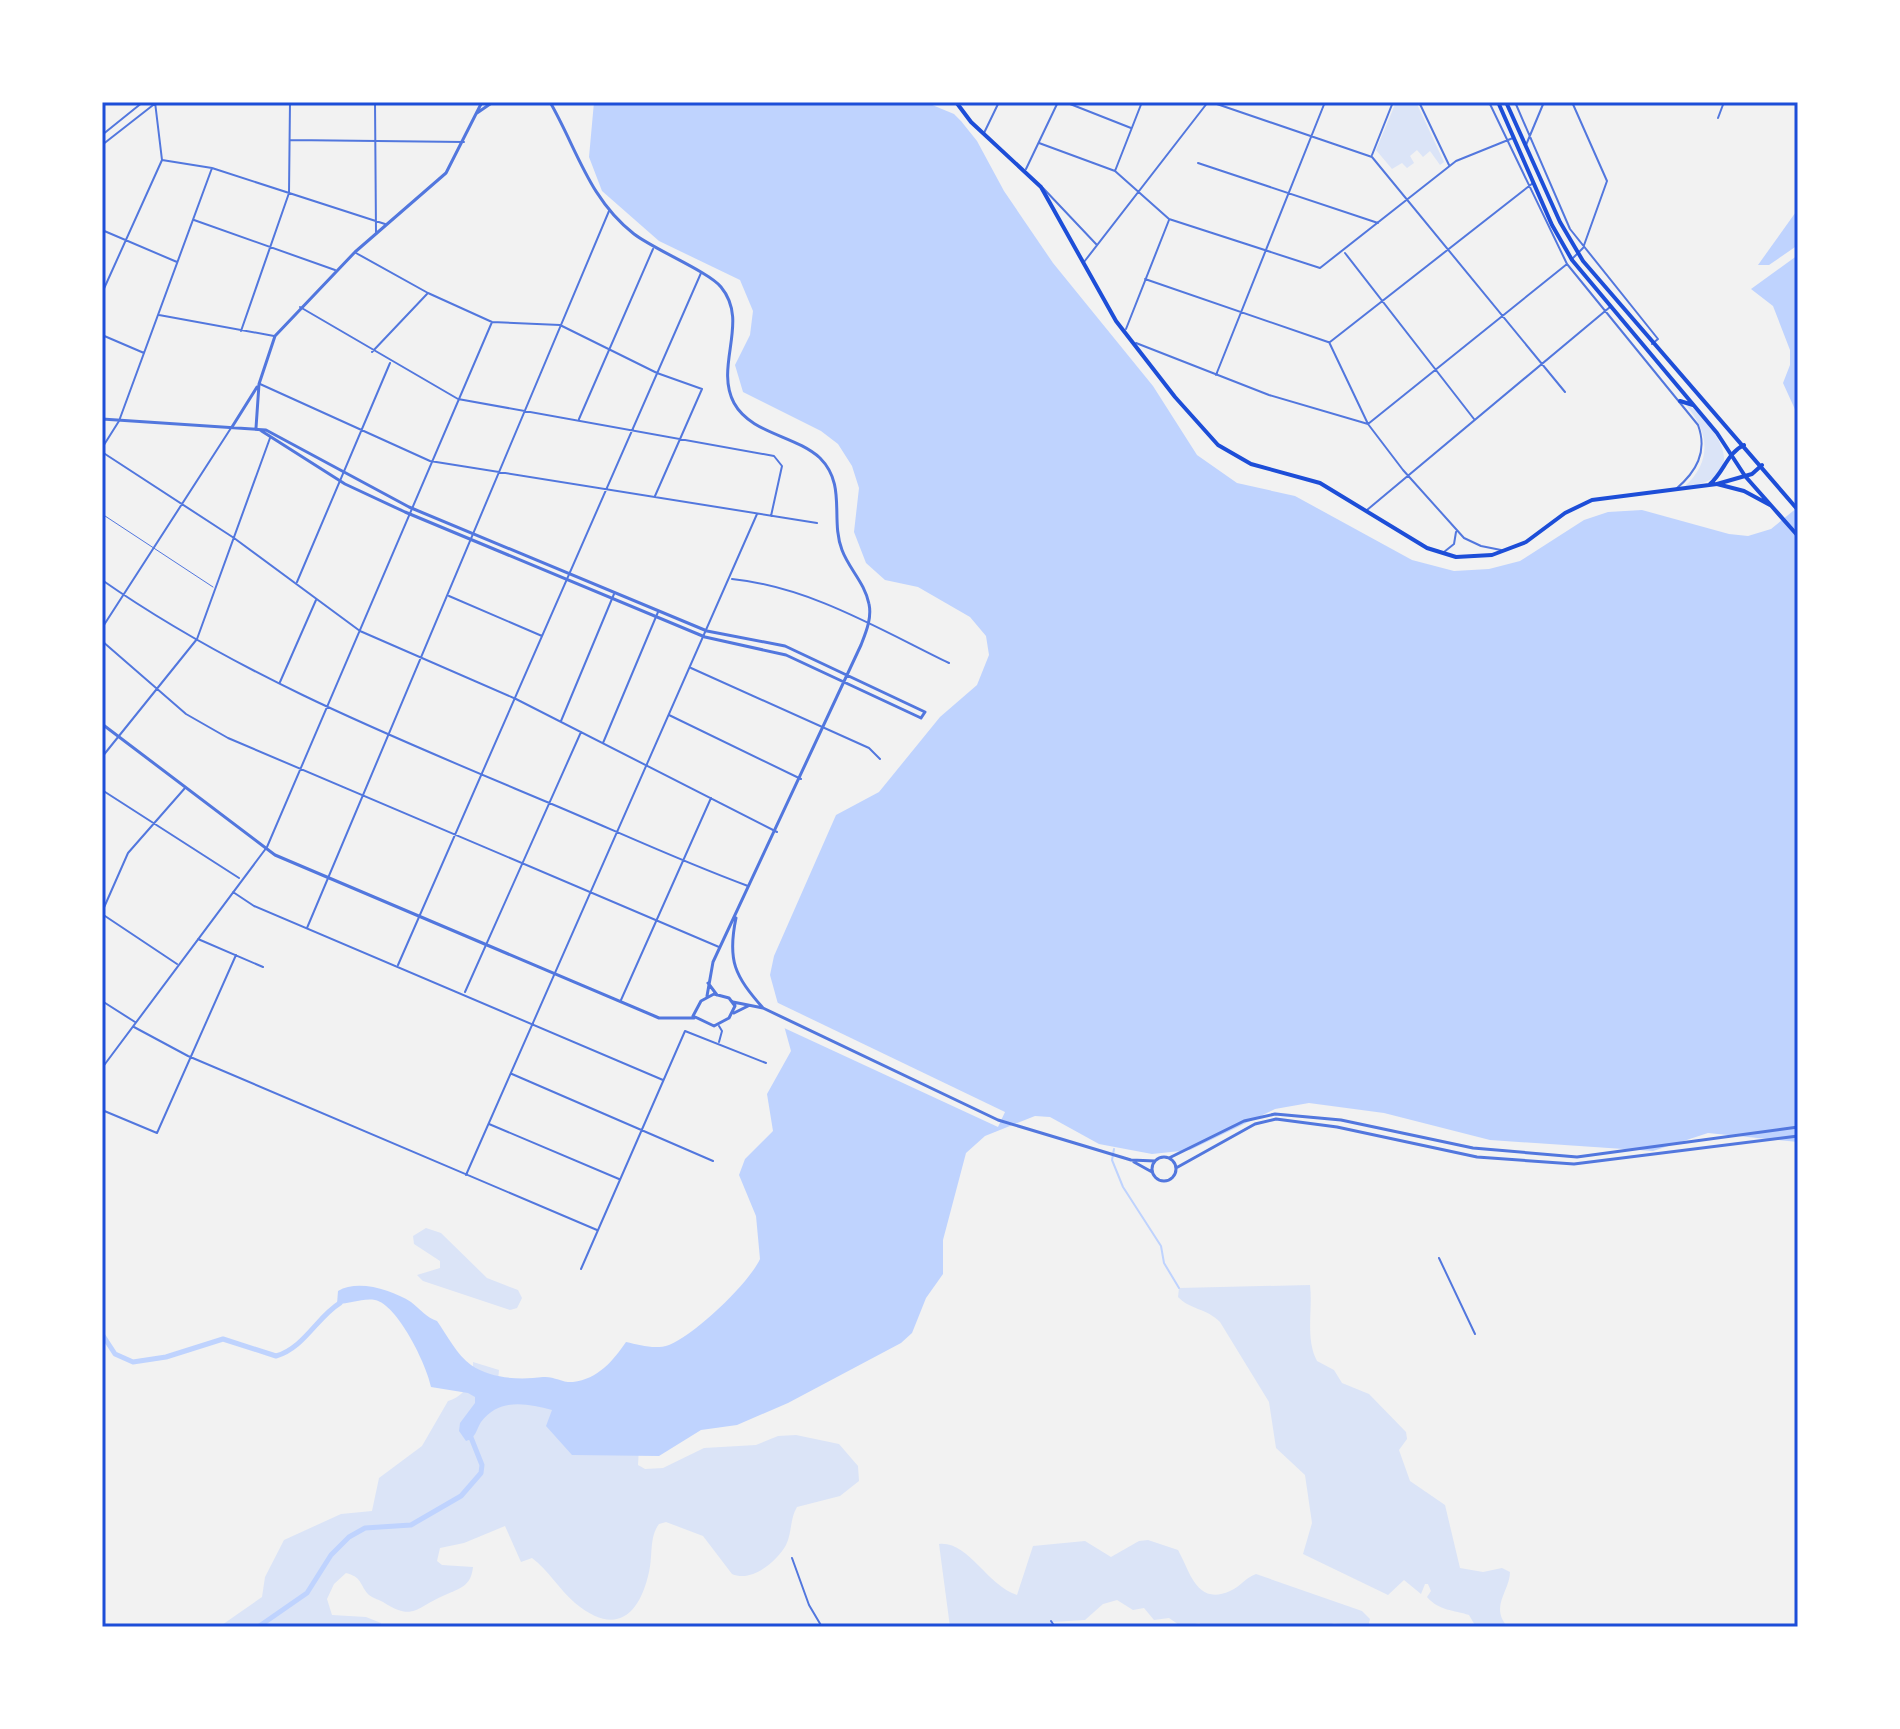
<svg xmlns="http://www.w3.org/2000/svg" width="1900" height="1729" font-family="Rubik,sans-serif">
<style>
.green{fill:#dbe4f7}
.water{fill:#bfd3fe}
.pier{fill:#f2f2f2}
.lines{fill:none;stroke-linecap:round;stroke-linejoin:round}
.stream{stroke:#bfd3fe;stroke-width:2}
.canal{stroke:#bfd3fe;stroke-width:5}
.service{stroke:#5277de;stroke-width:1}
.minor{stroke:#5277de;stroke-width:2}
.tertiary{stroke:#5277de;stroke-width:3}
.primary{stroke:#1d4ed8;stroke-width:4}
.trunk{stroke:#1d4ed8;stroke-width:4}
.neatline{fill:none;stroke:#1d4ed8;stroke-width:3}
</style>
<rect width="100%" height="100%" fill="#f2f2f2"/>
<path class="green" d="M1396,102H1416L1444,162L1440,165L1430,151L1423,157L1417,150L1410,156L1414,163L1407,168L1402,163L1392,169L1376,150Z
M1686,405C1697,409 1702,418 1709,426C1736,460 1726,482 1684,487C1713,461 1709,432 1686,405Z
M426,1228L441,1233L487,1278L518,1290L522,1298L517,1308L510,1310L423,1281L417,1275L440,1268V1261L414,1244L413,1236Z
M1310,1285C1313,1310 1305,1338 1317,1361L1334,1370L1342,1383L1369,1394L1406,1432L1407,1439L1399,1450L1410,1481L1445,1505L1460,1568L1483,1572L1502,1568L1510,1572C1510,1591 1489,1607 1508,1627H1476L1469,1615C1454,1610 1439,1611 1427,1597L1431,1591L1428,1584H1425L1421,1594L1404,1580L1388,1595L1303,1554L1312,1523L1305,1475L1276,1448L1269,1402L1220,1322C1208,1309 1189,1309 1178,1297L1179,1288Z
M473,1362L499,1370L498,1381L639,1448L638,1465L645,1469L663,1468L704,1448L756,1445L778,1436L796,1435L839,1444L858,1466L859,1481L840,1496L797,1507C790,1518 792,1533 786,1545C777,1561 752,1583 732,1574L703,1536L666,1522L659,1524C649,1537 653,1556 649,1572C639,1617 615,1636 575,1603C559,1589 549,1571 532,1558L521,1562L505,1526L464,1543L440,1548L437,1561L442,1565L473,1567C471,1586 461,1588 445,1595C416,1607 414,1622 383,1602C378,1599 371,1598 367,1593C359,1582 361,1577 346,1573L334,1584L327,1599L332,1615L366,1617L381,1623L380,1627H219L262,1597L265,1577L284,1540L341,1514L372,1511L379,1478L422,1446L448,1401C466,1396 474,1379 473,1362Z
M1148,1540L1178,1550C1190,1571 1196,1606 1230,1591C1240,1587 1245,1578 1256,1574L1362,1611L1370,1619L1368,1627L1334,1623L1323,1627H1206L1199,1623L1182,1627L1169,1618L1154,1620L1144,1608L1133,1610L1117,1600L1103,1604L1085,1620L1053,1622L1048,1627H950L939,1544C969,1541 986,1585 1017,1595L1033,1546L1085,1541L1111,1557L1139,1541Z"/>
<path class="water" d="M594,102H925L954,114L961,121L977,141L1004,191L1053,263L1153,386L1197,455L1237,483L1295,496L1412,560L1454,571L1489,569L1520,561L1584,520L1608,512L1642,510L1729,534L1748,536L1771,529L1798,507V1142L1708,1133L1653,1151L1490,1140L1384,1113L1309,1103L1275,1109L1190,1150L1152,1154L1099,1144L1050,1117L1035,1116L985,1136L966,1153L943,1240V1274L926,1298L912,1333L901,1343L788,1403L737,1425L701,1430L659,1456L572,1455L546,1426L552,1410C526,1403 499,1398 481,1422C476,1430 476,1438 466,1441L459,1431L460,1423L475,1403V1397L468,1393L431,1387C427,1365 397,1304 375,1300C362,1298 350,1304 337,1304L338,1291C358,1279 392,1290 411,1302C420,1309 427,1318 437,1321C447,1335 457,1355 471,1365C491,1379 520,1380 543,1377C554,1376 563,1383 573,1382C598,1379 613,1361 626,1342C640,1345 655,1350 669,1345C695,1335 749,1283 760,1259L756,1216L739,1175L745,1159L773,1131L767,1094L791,1051L770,975L774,956L836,815L879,792L940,717L977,685L989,655L986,636L970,617L918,587L885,580L866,563L854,532L859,488L852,466L838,444L821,431L743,392L735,365L750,335L753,311L740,280L659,241L602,191L589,157Z
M1798,209V245L1769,265H1758Z
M1798,255V416L1783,383L1790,365V350L1773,306L1751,289Z"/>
<path class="pier" d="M774,1001L1005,1112L998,1127L782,1027Z"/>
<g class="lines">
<path class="stream" d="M1114,1149L1112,1160L1123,1187L1161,1246L1164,1263L1179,1288"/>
<path class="canal" d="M102,1334L115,1354L133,1362L166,1357L223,1339L276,1356C304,1348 317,1317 340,1303
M258,1627L307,1593L331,1555L349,1537L365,1528L411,1525L461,1496L481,1473L482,1465L470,1435"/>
<path class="service" d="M102,514L213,587"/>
<path class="minor" d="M375,102L376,233
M1065,102L1131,128
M1211,102L1372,157L1565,392
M1419,102L1449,165
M1489,102L1567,264L1698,425C1708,452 1696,472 1676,489
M1515,102L1570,229L1658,339L1652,344
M1718,118L1724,102
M984,133L999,102
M102,135L143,102
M290,140L464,142
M1039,143L1115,171L1169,219L1320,268L1456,161L1513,138
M102,145L157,102
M1526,145L1544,102
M1372,155L1393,102
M162,160L212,168L385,224
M1198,163L1378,223
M1026,169L1058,102
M1115,171L1142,102
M1043,188L1096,244
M194,220L335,270
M102,230L177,262
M356,253L428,293L492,322L560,325L657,373L702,389L655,496
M1345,253L1474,419
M1571,260L1583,248L1607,181L1572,102
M1084,262L1208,102
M1145,279L1328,342
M102,293L162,160L155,102
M300,307L458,399L774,456L782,466L771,516
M159,315L274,336
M1126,329L1169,220
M241,331L289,193L290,102
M102,335L144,353
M1329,342L1368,424L1403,470L1464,538L1481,546L1501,550
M1330,342L1533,183
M1136,343L1269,395L1368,424
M372,352L427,294
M1216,375L1325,102
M260,384L430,461L817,523
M579,419L653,249
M1368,424L1567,264
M102,448L119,421L212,168
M102,452L234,538L360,631L516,699L777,832
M1367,510L1610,307
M1444,552L1454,544L1456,532
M732,579C810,587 879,629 949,663
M102,580C238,675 395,738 547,802C614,830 680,861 748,886
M297,582L390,363
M449,596L542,636
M102,628L231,428
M102,641L186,714L228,738L719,947
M691,668L869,748L880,759
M280,682L316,600
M669,715L801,779
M561,721L614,594
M603,743L658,612
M102,757L197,639L270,438
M102,790L239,878
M233,892L254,906L663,1080
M102,912L128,853L185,788
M102,914L177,964
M307,928L609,211
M198,939L263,967
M398,965L701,273
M465,992L581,732
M621,1000L711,798
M102,1001L135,1022
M719,1026L722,1031L719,1042
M134,1027L188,1056L597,1230
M102,1068L267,847L492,322
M512,1074L713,1161
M102,1110L157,1133L236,955
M489,1124L619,1179
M466,1175L757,514
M1439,1258L1475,1334
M581,1269L685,1031L766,1063
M792,1558L809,1605L822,1627
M1051,1621L1055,1627"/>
<path class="tertiary" d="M550,102C577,149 589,199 634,234C655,250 709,272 721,287C750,322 714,365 734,403C751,434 795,435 820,458C847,485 830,519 842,550C849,569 865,583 869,604C872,618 866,632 861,645L713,962L707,996
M477,113L493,102
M102,419L266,430L409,507L707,631L785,646L925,712L921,718
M232,427L257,387
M256,428L259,384L275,336L355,252L446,173L482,102
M260,430L345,484L405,512L705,637L786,655L921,718
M102,724L275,855L659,1018H694
M736,918C727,961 735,976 763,1008
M708,983L717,995
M714,994L729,998L735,1006L729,1018L714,1026L693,1016L701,1001Z
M733,1002L763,1008L998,1120L1131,1160L1155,1161
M734,1013L748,1006
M1152 1169a12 12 0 1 1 24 0a12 12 0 1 1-24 0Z
M1169,1158L1244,1121L1275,1114L1341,1120L1473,1148L1577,1157L1798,1127
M1134,1162L1152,1172
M1176,1168L1255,1124L1276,1119L1337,1127L1477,1157L1574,1164L1798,1136"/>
<path class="primary" d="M956,102L971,122L1041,187L1116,321L1175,397L1218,445L1251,464L1320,483L1427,548L1456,557L1492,555L1526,542L1565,513L1592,500L1717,484L1752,474L1762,465
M1710,484C1724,472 1727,453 1744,445"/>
<path class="trunk" d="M1498,102L1552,225L1572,260L1717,433L1745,476L1798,536
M1506,102L1560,222L1583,261L1798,510
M1680,401L1693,405
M1717,484L1744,491L1770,505"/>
</g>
<rect width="1900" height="1729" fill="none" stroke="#ffffff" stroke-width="208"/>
<rect x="104" y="104" width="1692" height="1521" class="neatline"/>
</svg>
